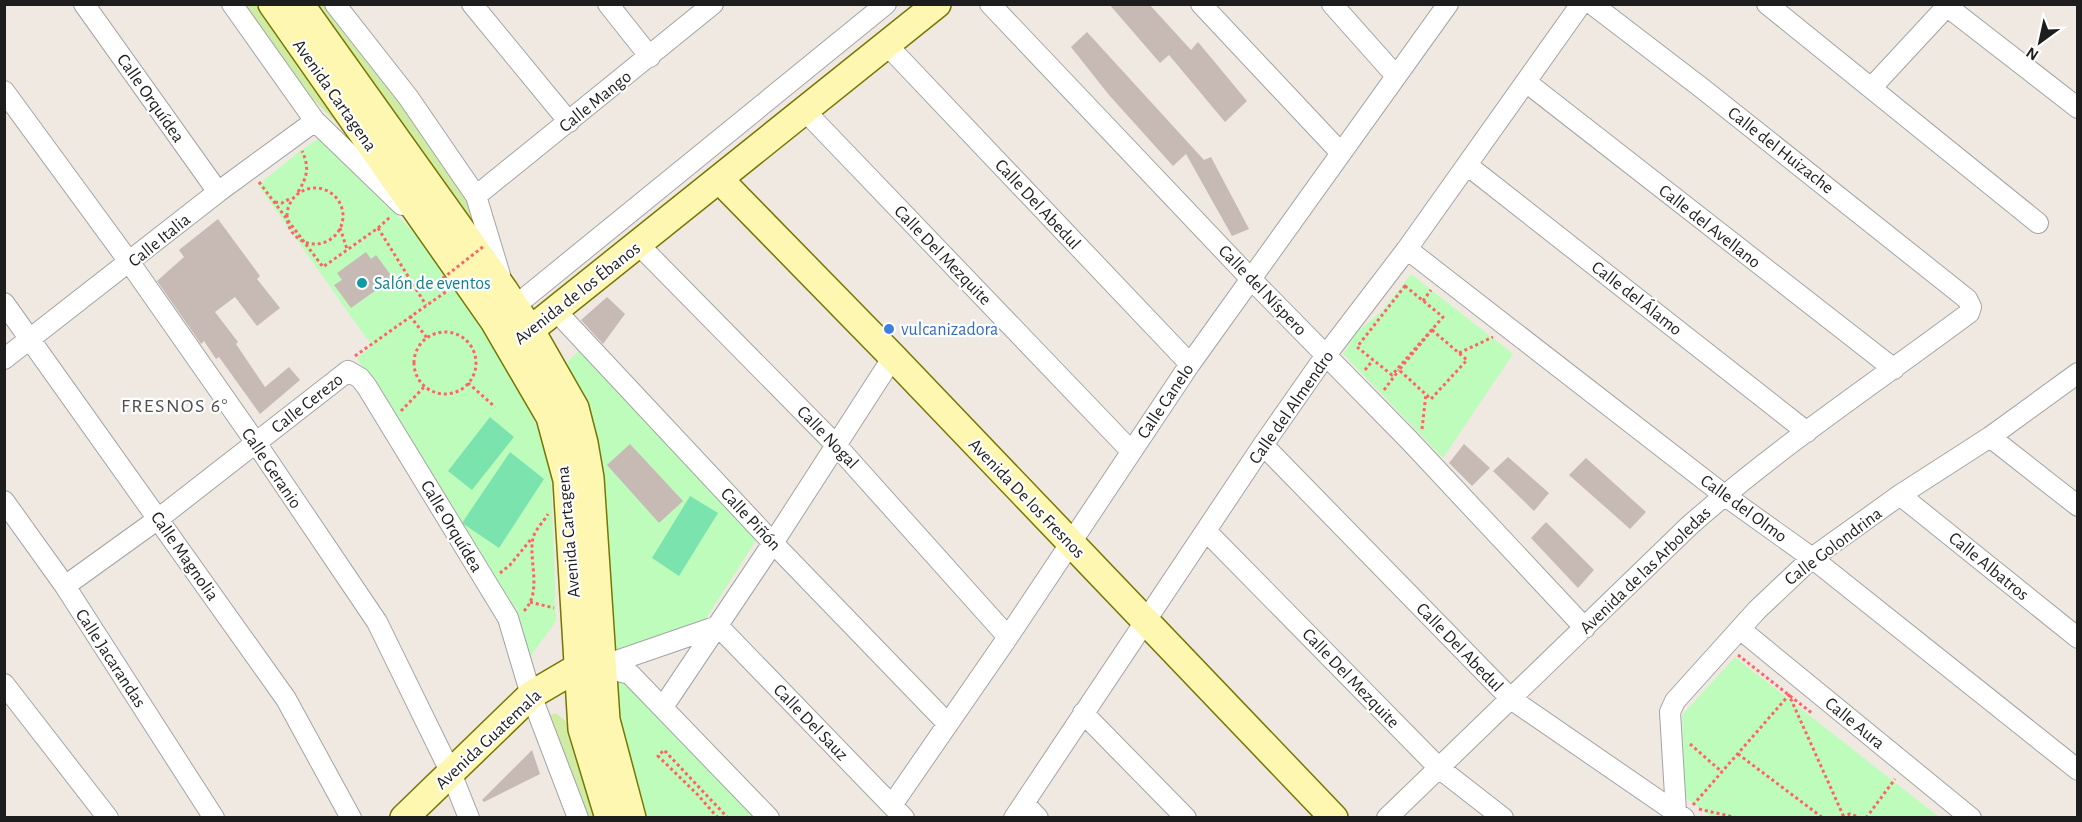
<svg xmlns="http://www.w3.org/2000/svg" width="2082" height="822" font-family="'Alegreya Sans',sans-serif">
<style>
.grass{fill:#d0eca4}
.park{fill:#befcbc}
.pitch{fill:#7be3ae}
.building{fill:#c7bab5}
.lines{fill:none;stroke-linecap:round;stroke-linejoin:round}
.street-casing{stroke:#a4a4a4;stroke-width:22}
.secondary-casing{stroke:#787600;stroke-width:30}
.path{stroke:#ff6366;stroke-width:3;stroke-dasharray:3 3;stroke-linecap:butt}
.street{stroke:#fff;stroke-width:20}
.secondary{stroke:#fdf7b2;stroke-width:27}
.path-bridge{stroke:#ff6366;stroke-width:3;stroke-dasharray:3 3;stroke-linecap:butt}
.culture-dot{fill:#0f9aa8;stroke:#fff;stroke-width:2}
.shop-dot{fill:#3f7fe0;stroke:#fff;stroke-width:2}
.labels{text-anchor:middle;stroke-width:4.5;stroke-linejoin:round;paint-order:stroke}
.street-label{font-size:18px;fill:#1d1d1d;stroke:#fff}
.culture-label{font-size:18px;fill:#0d838f;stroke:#fff;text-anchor:start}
.shop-label{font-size:18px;fill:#366cbe;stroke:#fff;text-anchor:start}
.neighbourhood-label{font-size:20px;letter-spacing:1.5px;fill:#505050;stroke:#fff}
</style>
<rect width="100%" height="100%" fill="#efe9e2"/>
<path class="grass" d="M243,5H266L382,169L307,93Z
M308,5H330L471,201L491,261Z
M556,713L571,726L602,817H585L558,748L550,715Z"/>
<path class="park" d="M318,139L421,239L511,369L542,438L551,473L556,621L530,657L357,358L372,346L258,185L300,151Z
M1411,274L1513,354L1443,458L1343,354L1356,333L1383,310Z
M580,350L756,540L702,625L616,654L602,503L567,362Z
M1735,657L1939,817H1711L1685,797L1682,715Z
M622,680L754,817H643L612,687Z"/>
<path class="pitch" d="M490,417L514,437L472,490L448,471Z
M510,452L544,479L499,548L462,523Z
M690,496L718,513L679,576L652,558Z"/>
<path class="building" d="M1109,4H1149L1191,50L1198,42L1247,101L1225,122L1169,55L1160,63Z
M1087,32L1204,160L1211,157L1249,229L1232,236L1186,154L1173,166L1109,95L1071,47Z
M218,219L260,276L257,279L280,308L257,326L235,297L215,312L238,342L236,344L265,387L289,367L300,380L260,414L219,357L216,359L204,341L201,344L157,281L184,257L179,250Z
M366,252L371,259L376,255L393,278L351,308L334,285L342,280L337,273Z
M607,297L625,314L603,344L581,320Z
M630,444L683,501L659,523L607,465Z
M1464,444L1490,468L1472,486L1449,463Z
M1508,457L1549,493L1534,511L1493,471Z
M1586,458L1646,512L1630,529L1569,475Z
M1546,522L1594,570L1578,588L1531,538Z
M532,750L540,774L484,802L482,800Z"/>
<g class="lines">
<defs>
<path id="street" d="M84,4L218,192
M232,4L315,121L402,205
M335,4L408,97L476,196L500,275
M472,4L569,122
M608,4L650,57
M990,4L1250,278L1409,440L1585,628
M1201,4L1341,153
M1332,4L1396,76
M1767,4L2038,223
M1944,4L2078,108
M887,45L1190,364
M1526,82L1894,369
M1872,87L1949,4
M4,91L130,263L256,443L377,622L451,773L469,818
M805,111L1131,451
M1467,165L1807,432
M476,196L713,4
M639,245L836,445L1008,637
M1407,249L1724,495L1812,558L2078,770
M4,303L286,699L351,818
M556,311L773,543L948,724
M513,320L515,306L886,4
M4,359L218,192L315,121
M1990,437L2078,506
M1263,445L1511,699L1684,818
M1900,495L2078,638
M4,501L65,586L214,818
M1206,531L1439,768L1503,818
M65,586L158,519L348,371L360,378L367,387L508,618L531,695L578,818
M1740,629L1971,818
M602,666L718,626L904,818
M603,667L630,674L769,818
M4,684L108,818
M663,707L773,543L893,357
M1083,713L1186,818
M1024,803L1038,818
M892,805L1008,637L1190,364L1448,4
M1676,812L1670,712L1675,701L1757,610L1812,558L1900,495L1990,437L2078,373
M1014,818L1263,445L1326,355L1407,249L1581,4
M1387,818L1689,526C1777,448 1875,383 1969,313L1971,307L1967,299L1703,89L1592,4"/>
<path id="secondary" d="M272,4L494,321L550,417L567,480L582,729L609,818
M300,4L504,290L531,331L575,408L584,443L590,478L606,720L632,818
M719,179L893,357L1334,818
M518,340L937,4
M404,818L531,695L577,668L592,667"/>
</defs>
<use href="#street" class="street-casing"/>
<use href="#secondary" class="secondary-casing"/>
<path class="path" d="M259,182L323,267L378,228L390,217
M287 216a28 28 0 1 1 56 0a28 28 0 1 1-56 0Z
M298,192C307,177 310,168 302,151
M275,202L282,203L291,198
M340,228L347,249
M378,228L426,305
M1405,286L1443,317L1392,375L1357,347Z
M1423,301L1431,290
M410,316L427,338
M1432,330L1467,360L1431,399L1399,370Z
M414 363a31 31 0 1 1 62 0a31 31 0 1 1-62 0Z
M1459,353L1493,337
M355,356L447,291
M1365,370L1373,360
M468,383L495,407
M1384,390L1399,370
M401,411L425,386
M1422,429L1426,394
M500,573L510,565L532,538
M530,602L554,608
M524,611C543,591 528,561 533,538C535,530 544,521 548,514
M1738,655L1813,714
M1690,744L1722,772
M1738,754L1823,818
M1693,805L1789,695L1843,815
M1699,809L1738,818
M718,818L698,795L658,756L664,750L728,818
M1836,818L1850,814L1861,818
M1866,818L1895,779"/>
<use href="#street" class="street"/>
<use href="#secondary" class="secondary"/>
<path class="path-bridge" d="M438,282L484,246"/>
</g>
<circle class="culture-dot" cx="362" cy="283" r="6"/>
<circle class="shop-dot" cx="889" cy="329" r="6"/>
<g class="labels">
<g class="street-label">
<text transform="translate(335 95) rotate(55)" y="6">Avenida Cartagena</text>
<text transform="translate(151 98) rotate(55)" y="6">Calle Orquídea</text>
<text transform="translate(595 101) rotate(-39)" y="6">Calle Mango</text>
<text transform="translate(1781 150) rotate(38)" y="6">Calle del Huizache</text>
<text transform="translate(1038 204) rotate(47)" y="6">Calle Del Abedul</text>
<text transform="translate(1710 226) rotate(38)" y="6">Calle del Avellano</text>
<text transform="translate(159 240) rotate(-39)" y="6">Calle Italia</text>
<text transform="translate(943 255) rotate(46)" y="6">Calle Del Mezquite</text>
<text transform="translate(1263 290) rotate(46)" y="6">Calle del Níspero</text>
<text transform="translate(577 293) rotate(-38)" y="6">Avenida de los Ébanos</text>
<text transform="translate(1637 298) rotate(38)" y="6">Calle del Álamo</text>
<text transform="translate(1165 401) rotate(-56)" y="6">Calle Canelo</text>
<text transform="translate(307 403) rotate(-38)" y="6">Calle Cerezo</text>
<text transform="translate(1291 407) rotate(-55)" y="6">Calle del Almendro</text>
<text transform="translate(828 437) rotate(46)" y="6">Calle Nogal</text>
<text transform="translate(272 468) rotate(56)" y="6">Calle Geranio</text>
<text transform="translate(1027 498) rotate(46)" y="6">Avenida De los Fresnos</text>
<text transform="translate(1744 508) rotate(36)" y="6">Calle del Olmo</text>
<text transform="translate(751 519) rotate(47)" y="6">Calle Piñón</text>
<text transform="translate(452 526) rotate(59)" y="6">Calle Orquídea</text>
<text transform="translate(568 532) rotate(-95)" y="6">Avenida Cartagena</text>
<text transform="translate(1833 546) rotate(-37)" y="6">Calle Golondrina</text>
<text transform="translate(185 556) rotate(55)" y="6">Calle Magnolia</text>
<text transform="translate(1989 566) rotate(39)" y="6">Calle Albatros</text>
<text transform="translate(1645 570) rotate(-44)" y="6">Avenida de las Arboledas</text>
<text transform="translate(1460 647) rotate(46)" y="6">Calle Del Abedul</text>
<text transform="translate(111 658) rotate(57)" y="6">Calle Jacarandas</text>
<text transform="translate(1351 678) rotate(46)" y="6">Calle Del Mezquite</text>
<text transform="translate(811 722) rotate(46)" y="6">Calle Del Sauz</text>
<text transform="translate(1855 723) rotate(39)" y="6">Calle Aura</text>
<text transform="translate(488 739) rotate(-43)" y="6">Avenida Guatemala</text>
</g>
<g class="culture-label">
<text x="374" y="289">Salón de eventos</text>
</g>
<g class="shop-label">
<text x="901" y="335">vulcanizadora</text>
</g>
<g class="neighbourhood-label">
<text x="175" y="412">FRESNOS 6°</text>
</g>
</g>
<rect width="2082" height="822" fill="none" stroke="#1d1d1d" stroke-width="12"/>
<g transform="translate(2040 42) rotate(213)" stroke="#ffffff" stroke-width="4.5" paint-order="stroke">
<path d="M0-4.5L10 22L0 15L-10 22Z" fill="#1d1d1d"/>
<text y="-9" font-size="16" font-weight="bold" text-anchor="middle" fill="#1d1d1d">N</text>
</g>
</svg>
